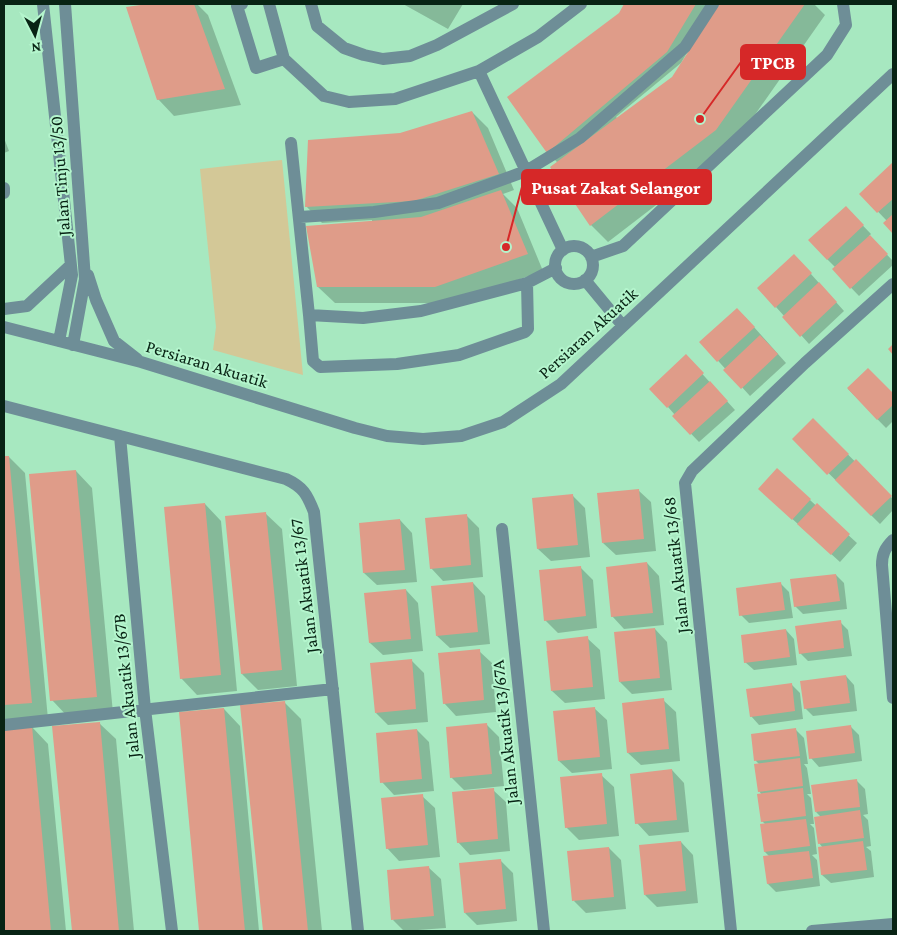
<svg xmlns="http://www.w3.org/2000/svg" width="897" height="935" font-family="'Crimson Pro',serif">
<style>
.green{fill:#d3c897}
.shadow{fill:#0003}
.building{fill:#df9c89}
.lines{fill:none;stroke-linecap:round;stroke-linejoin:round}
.minor{stroke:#6e8e97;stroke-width:12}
.labels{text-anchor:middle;stroke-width:4;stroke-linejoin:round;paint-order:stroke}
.street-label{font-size:18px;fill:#082314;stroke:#b4f5cd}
.leader{fill:none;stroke:#d62828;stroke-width:2}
.callout-dot{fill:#d62828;stroke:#b4f5cd;stroke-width:2}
.callout{fill:#d62828;stroke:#d62828;stroke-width:2}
.callout-label{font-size:19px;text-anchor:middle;font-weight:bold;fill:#fff}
</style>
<rect width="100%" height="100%" fill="#a7e8c0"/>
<path class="green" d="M282,160L303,375L213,350L216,327L200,169Z"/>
<path class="shadow" d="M156,4H197L208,15L241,105L174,116L158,99L128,8Z
M403,4H463L448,29Z
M625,4H715L681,63L616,117L618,119L673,78L720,4H814L825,15L733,146L608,242L591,225L551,168L558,163L547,152Z
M472,112L488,128L514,190L503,194L517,208L543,271L452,303H335L318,287L372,223V220L322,223L306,206L400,135Z
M4,138L9,151L4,153Z
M893,164V232L885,223L887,221L861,194Z
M846,208L871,234L869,236L893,261V265L859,296L834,270L836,268L827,259Z
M794,255L844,311L809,344L776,307Z
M745,317L786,363L750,396L701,342Z
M686,356L735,410L699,442L674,416L675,415L668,407Z
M868,369L893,395V421L886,428L848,389Z
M813,420L893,499V510L880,524L794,439Z
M9,457L25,473L48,719L4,723V458Z
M76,471L92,488L113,713L68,717L52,700Z
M638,490L651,502L656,551L616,555L603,543Z
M573,496L585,508L590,557L551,561L538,549Z
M768,497L810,500L857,543L840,562Z
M205,504L221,521L237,691L197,695L181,678Z
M265,513L282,529L297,686L258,690L242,674Z
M466,515L479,528L483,577L443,581L431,568Z
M400,520L412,533L417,582L377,585L364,573L360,524Z
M647,563L659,576L664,625L624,629L612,616Z
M580,567L593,580L597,628L558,633L545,620Z
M836,575L844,583L847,609L803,614L795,606Z
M473,583L485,596L490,644L450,648L437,636Z
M781,584L789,592L793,618L749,623L741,615Z
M406,590L418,603L423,651L383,655L370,643L366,594Z
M840,622L848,630L852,656L808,661L800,653Z
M655,629L667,642L672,690L632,694L620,682Z
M786,630L794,639L797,665L754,670L745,662Z
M587,638L600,650L605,699L565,703L552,691Z
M479,651L492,663L496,712L456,716L444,703Z
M411,660L424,673L428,722L388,725L376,713Z
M846,676L854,685L857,711L813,716L805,708Z
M792,685L800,693L803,719L759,725L751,716Z
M663,700L676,712L680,761L641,765L628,753Z
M284,702L301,719L322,931H264L242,706Z
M594,708L607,720L612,769L572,773L559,761Z
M224,709L240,726L259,931H200L180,713Z
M99,723L116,739L134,931H73L54,727Z
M487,725L499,737L504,786L464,790L451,777Z
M32,727L48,744L66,931H5L4,730Z
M851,727L859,735L862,761L819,767L811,758Z
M417,730L429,742L434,791L394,795L382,782Z
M796,730L804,738L808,764H804L807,768L811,794H807L811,798L814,824H810L814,828L817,854L812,855L817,860L820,886L776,892L768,884L770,857L765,852L766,825L762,821V795L759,791V764L756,761L752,735Z
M672,770L684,783L689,832L649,836L637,823Z
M601,775L614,787L619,836L579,840L566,827Z
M856,780L865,789L868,814L863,815L868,820L871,846L866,847L871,851L874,877L831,883L822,875L823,848L819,843L821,817L816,812Z
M493,790L506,802L510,851L470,855L458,842Z
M422,796L435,808L440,857L399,861L387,848Z
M681,842L693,855L698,903L657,907L645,895Z
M609,848L621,860L626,909L586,913L574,901Z
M500,860L513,873L517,921L477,925L465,913Z
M428,867L441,879L446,928L404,931L393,920Z"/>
<path class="building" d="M148,4H194L225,89L157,100L126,7Z
M624,4H696L667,52L547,153L507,97L619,13Z
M719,4H805L716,130L590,226L550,167L672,77Z
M472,111L499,174L414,201L305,207L308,140L400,133Z
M893,162V199L877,213L859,194Z
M501,190L528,254L435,287H317L306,226L421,217Z
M846,206L864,225L827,260L808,240Z
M893,214V234L883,223Z
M870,235L888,254L850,289L832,269Z
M794,254L812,273L775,308L757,288Z
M819,282L837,302L800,337L782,317Z
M737,308L755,327L717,362L699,342Z
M760,335L778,354L741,389L723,370Z
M893,344V355L888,349Z
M686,354L704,373L667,408L649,389Z
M868,368L893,393V405L877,420L847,388Z
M710,381L728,401L690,435L672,416Z
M813,418L849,454L827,475L792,439Z
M4,456H9L32,703L4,705Z
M856,459L892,496L871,516L835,480Z
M777,468L811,499L792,520L758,489Z
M76,470L97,697L50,701L29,474Z
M639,489L644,539L602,543L597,493Z
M573,494L578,545L537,549L532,498Z
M205,503L221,675L180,679L164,507Z
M817,503L850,534L831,555L797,524Z
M266,512L282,670L241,674L225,516Z
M467,514L471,565L430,569L425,518Z
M400,519L405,570L363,573L359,523Z
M647,562L653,613L611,617L606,567Z
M581,566L586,616L544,621L539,570Z
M836,574L840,601L794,607L790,579Z
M473,582L478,632L436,636L431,586Z
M781,582L785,610L739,616L736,588Z
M406,589L411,639L369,643L364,593Z
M841,620L844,648L799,654L795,626Z
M655,628L660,678L619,682L614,632Z
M786,629L790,657L744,663L741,635Z
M588,636L593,687L551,691L546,641Z
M480,649L484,700L443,704L438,653Z
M412,659L416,709L375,713L370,663Z
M846,675L850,703L804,709L800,681Z
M792,683L795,711L750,717L746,689Z
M664,698L669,749L627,753L622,703Z
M285,701L308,931H263L240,705Z
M595,707L600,757L558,761L553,711Z
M224,708L245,931H199L179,712Z
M100,722L119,931H72L52,726Z
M487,723L492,774L450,778L446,727Z
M851,725L855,753L809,759L806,731Z
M32,726L51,931H4V729Z
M796,728L800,756L754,761L751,734Z
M417,729L422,779L380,783L376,733Z
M800,758L803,786L758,792L754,764Z
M672,769L677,820L635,824L630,774Z
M602,773L607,824L565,828L560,777Z
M857,779L860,807L815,812L811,785Z
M494,788L498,839L457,843L452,792Z
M803,788L806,816L761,822L757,794Z
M423,794L428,845L386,849L381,798Z
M860,810L864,838L818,844L814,817Z
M806,819L810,846L764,852L760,824Z
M681,841L686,891L644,895L639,845Z
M863,841L867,870L821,875L818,847Z
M609,847L614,897L572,901L567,851Z
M809,851L813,878L767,884L763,856Z
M501,859L506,909L464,913L459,863Z
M429,866L434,916L391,920L387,870Z"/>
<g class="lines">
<path class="minor" d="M43,4L72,275L59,341
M65,4L85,279L73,345
M242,4L237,6L256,68L284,59
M269,4L284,59L324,96L349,102L395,99L479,71L538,37L581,4
M311,4L317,26L344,48L364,55L383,59L410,56L437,45L513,4
M479,71L563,250
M291,143L309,315L313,361L320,367L397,364L459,355L525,332L528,329L527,283
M4,188V193
M300,217L374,212L438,203L526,171L580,138L685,47L713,4
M555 265a19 19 0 1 1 38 0a19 19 0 1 1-38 0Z
M591,257L623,246L827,55L846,25L843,4
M88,275L96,300L114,341L137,359
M585,280L623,326
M4,309L27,306L71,265
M309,315L363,318L421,311L527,283L556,268
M4,327L141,362L355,428L387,436L423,439L461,436L503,422L561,384L893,74
M4,406L286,479C303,487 307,494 314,512L358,931
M120,436L145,709L172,931
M502,529L544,931
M893,540C885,548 882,554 882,565L893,698
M4,725L333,689
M731,931L685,483L692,471L805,363L893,284
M812,931L893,924"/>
</g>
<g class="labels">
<g class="street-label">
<text transform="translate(60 176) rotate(-94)" y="6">Jalan Tinju 13/50</text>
<text transform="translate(588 333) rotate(-42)" y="6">Persiaran Akuatik</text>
<text transform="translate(207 364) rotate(17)" y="6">Persiaran Akuatik</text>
<text transform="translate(676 565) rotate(-96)" y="6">Jalan Akuatik 13/68</text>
<text transform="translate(304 586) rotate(-97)" y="6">Jalan Akuatik 13/67</text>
<text transform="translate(126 686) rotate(-96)" y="6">Jalan Akuatik 13/67B</text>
<text transform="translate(505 732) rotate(-96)" y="6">Jalan Akuatik 13/67A</text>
</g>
</g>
<path class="leader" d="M700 119L741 62M506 247L522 187"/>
<g class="callout-dot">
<circle cx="700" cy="119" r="5"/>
<circle cx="506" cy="247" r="5"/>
</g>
<g class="callout">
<rect x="741" y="45" width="64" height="34" rx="5"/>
<rect x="522" y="170" width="189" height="34" rx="5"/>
</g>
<g class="callout-label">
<text x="773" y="69">TPCB</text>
<text x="616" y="194">Pusat Zakat Selangor</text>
</g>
<rect width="897" height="935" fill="none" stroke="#082314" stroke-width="10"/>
<g transform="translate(35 35) rotate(174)" stroke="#b4f5cd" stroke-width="4" paint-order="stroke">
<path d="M0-4L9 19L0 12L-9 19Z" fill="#082314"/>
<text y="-8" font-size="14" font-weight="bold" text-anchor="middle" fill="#082314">N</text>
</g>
</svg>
